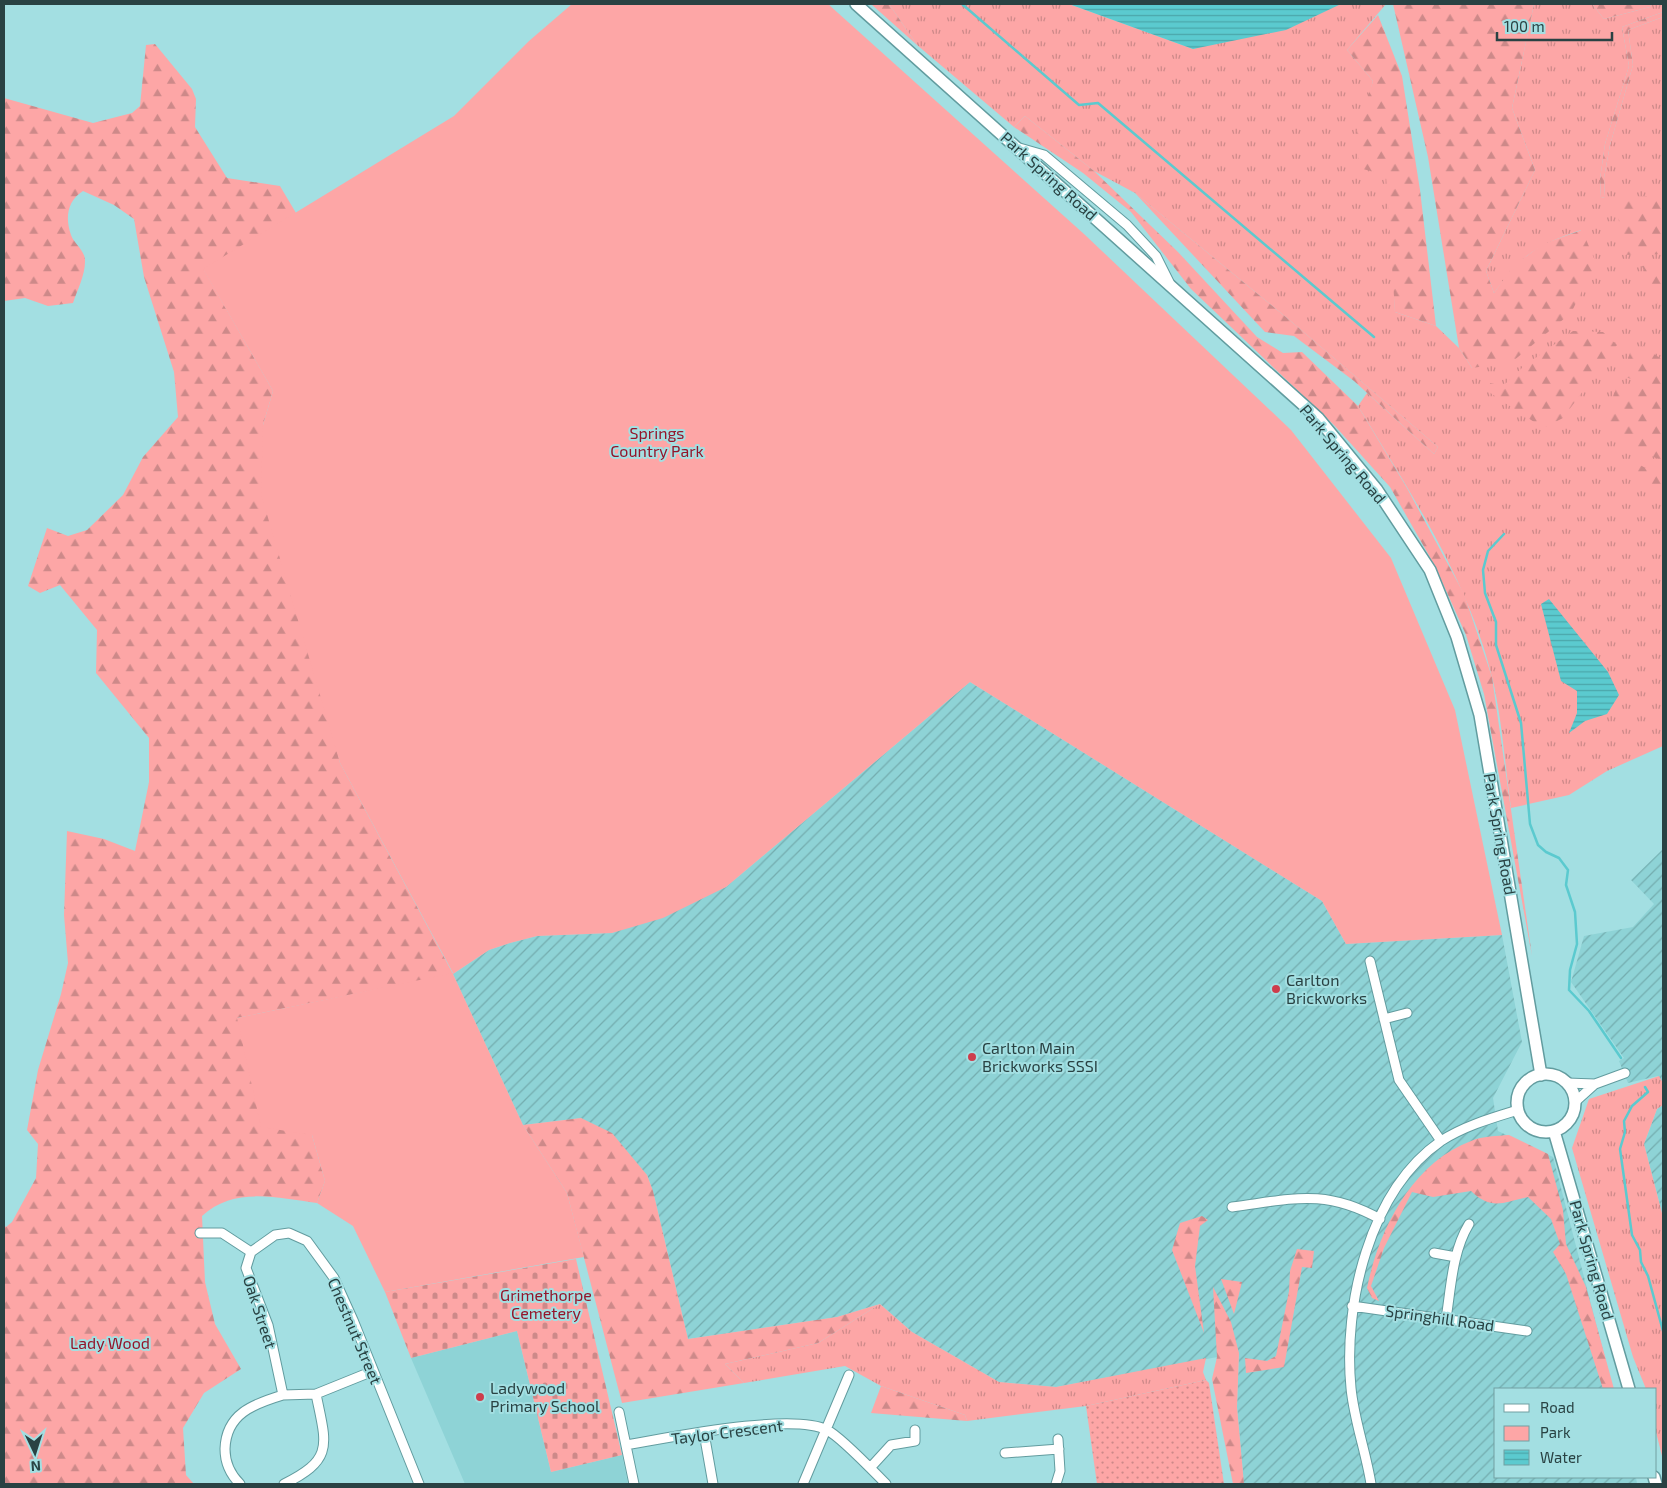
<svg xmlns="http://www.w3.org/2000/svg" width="1667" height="1488" font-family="'Exo 2',sans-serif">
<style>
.built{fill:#8ed3d6}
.industrial{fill:url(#industrial-furrows)}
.grass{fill:url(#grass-tufts)}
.forest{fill:url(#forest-firs)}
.cemetery{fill:url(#cemetery-stones)}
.park{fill:#fda6a6}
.garden{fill:url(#garden-dots)}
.water{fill:url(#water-rules)}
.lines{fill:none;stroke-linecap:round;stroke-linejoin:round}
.stream{stroke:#5bcacf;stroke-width:2.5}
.minor-casing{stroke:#629c9f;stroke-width:11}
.major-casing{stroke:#629c9f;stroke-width:14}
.minor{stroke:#fff;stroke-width:9}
.major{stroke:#fff;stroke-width:11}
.poi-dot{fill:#cd3d4c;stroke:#a3dfe2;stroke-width:2}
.labels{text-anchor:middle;stroke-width:4;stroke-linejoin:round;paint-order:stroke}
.street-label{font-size:16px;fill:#294243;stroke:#a3dfe2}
.park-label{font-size:16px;fill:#94152a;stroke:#a3dfe2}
.poi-label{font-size:16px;fill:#294243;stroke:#a3dfe2;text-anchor:start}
</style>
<defs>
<pattern id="industrial-furrows" width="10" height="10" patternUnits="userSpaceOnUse" patternTransform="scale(1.25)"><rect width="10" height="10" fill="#8ed3d6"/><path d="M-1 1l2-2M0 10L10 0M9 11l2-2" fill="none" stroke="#74adaf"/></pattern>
<pattern id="grass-tufts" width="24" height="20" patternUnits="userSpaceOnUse" patternTransform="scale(1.25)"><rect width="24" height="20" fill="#fda6a6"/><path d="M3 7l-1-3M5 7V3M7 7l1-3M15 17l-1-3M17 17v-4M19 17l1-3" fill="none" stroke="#cd8989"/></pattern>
<pattern id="forest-firs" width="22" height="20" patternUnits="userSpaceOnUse" patternTransform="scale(1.25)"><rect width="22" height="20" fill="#fda6a6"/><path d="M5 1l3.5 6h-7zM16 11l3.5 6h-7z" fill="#cd8989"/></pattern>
<pattern id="cemetery-stones" width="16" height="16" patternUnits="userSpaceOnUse" patternTransform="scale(1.25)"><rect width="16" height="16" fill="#fda6a6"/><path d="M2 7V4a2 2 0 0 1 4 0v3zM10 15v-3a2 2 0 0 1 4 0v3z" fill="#cd8989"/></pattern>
<pattern id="garden-dots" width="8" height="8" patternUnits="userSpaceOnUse" patternTransform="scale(1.25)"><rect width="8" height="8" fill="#fda6a6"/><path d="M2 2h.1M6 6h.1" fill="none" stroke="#cd8989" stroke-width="1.8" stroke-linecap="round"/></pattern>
<pattern id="water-rules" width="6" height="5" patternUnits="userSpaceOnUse" patternTransform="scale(1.25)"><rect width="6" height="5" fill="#5bcacf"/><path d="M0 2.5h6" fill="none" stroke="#4ba6aa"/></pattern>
</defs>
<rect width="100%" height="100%" fill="#a3dfe2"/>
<path class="built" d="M517,1331L551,1472L622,1455L628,1484H465L411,1358Z"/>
<path class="industrial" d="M970,682L1322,901L1346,944L1502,935L1522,1042L1493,1098L1498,1131L1553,1157L1613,1389H1496V1477H1636L1637,1484H1244L1237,1407L1239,1353L1056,1387L999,1382L912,1332L880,1304L837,1317L688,1339L653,1191L647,1175L581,1118L523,1125L453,974L489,950L510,943L537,936L612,933L726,887Z
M1663,849V1083L1658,1076L1628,1083L1619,1061L1624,1058L1571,982L1584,936L1633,927L1654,904L1631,880Z
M1663,1105V1217L1644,1144L1657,1109Z"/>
<path class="grass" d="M889,4H1069L1193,49L1341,4H1386L1347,50L1373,81L1368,100L1390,175L1395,312L1436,326L1459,348L1472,368L1581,230C1536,246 1523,253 1494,293L1486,271L1535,170L1512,108L1534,4H1592L1604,19L1650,7L1651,4H1663V12L1622,27L1629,66L1605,144L1600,179L1601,198L1605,197L1604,178L1610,145L1633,65L1628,30L1663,17V746L1607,771L1569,795L1511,808C1505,766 1502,718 1492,677C1468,579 1409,491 1358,406L1367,393L1434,454L1438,447L1293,323L1135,193L1094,171L1025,116L1014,127L917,45Z
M1659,1076L1663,1083V1105L1657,1109L1644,1144L1663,1217V1460L1656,1432V1389H1646L1633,1357L1572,1148L1589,1099Z
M880,1304L912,1332L999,1382L1056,1387L1206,1358L1203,1372L1206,1380L1086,1406L967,1421L965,1415L881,1386L845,1366L744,1383L725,1364L818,1343Z"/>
<path class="forest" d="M871,4H889L917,45Z
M1393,4H1534L1512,108L1535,170L1486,271L1494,293L1513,266L1543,244L1582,230L1596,263L1571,313L1512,362L1472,368L1459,348L1428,157Z
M1592,4H1651L1650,7L1604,19Z
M1663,12V17L1628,30L1633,65L1610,145L1604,178L1605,197L1601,198L1600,179L1605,144L1629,66L1622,27Z
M1378,15L1402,76L1420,190L1436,326L1395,312L1386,175L1359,168L1356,133L1373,81L1347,50Z
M155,44L192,89L196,99L195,127L227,178L280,186L296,213L204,270L273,391L263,425L340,763L453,974L237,1018L312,1135L325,1181L317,1203C277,1198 234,1186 202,1216L205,1282L215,1324L241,1369L204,1393L183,1428L186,1475L194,1484H4V1225L6,1227L12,1222L36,1178L38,1144L27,1130L38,1070L61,994L68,963L64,915L67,831L104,839L135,851L149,782V738L96,673L97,630L60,585L40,593L28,586L47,528L68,536L87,530L123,495L143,457L178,417L174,372L144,277L134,219L114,205L83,191C67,201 65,218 71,235C74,244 86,251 85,262C85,275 77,291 73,303L48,306L25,298L4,301V98L93,123L132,113L140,106L146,45Z
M1025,116L1094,171L1178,252L1257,337L1283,353L1302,352L1358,406L1407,488L1464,594L1492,677L1532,956L1484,694L1466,635L1435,566L1390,487L1334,425L1191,289L1131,212L1083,173L1014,127Z
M1135,193L1293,323L1438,447L1434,454L1354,381L1294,336L1265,332Z
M1663,195V254L1623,255L1616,198Z
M1663,263V304H1658L1642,266Z
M1573,331L1603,332L1617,345L1563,418L1543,428L1489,392L1490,383L1503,386L1523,367Z
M1642,346L1663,360V389L1622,376L1631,350Z
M1648,388L1663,396V461L1630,447L1603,428L1616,389Z
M1638,464L1663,477V494L1634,470Z
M581,1118L612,1133L647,1175L653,1191L688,1339L837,1317L880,1304L818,1343L725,1364L744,1383L622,1403L567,1193L523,1125Z
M1509,1135L1548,1154L1563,1210L1566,1244L1586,1287L1614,1389H1603L1566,1274L1553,1252L1560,1244L1551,1219L1528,1197C1503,1202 1492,1211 1471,1191L1433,1197L1412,1192L1384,1248L1371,1286L1379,1301L1372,1298L1367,1288C1379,1229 1412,1163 1471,1141C1483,1136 1497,1136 1509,1135Z
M1202,1216L1208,1220L1200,1226L1195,1266L1204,1333L1172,1250L1180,1223Z
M1297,1249L1314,1251L1312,1268L1302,1267L1284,1367L1246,1373L1245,1358L1267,1361L1276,1356L1289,1291L1290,1271Z
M1221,1279L1242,1282L1234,1314Z
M1213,1287L1231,1322L1239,1353L1237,1407L1244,1484H1233L1212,1379L1217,1357Z
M881,1386L965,1415L967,1421L871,1413Z"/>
<path class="cemetery" d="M576,1259L622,1455L551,1472L517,1331L411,1358L385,1292Z"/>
<path class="park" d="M572,4H828L1084,234L1291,430L1391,558L1455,710L1502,935L1346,944L1322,901L970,682L726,887L663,918L612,933L537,936L510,943L489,950L453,974L523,1125L567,1193L584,1257L385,1292L353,1226L317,1203L325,1181L312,1135L261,1127L237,1018L453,973L340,763L261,494L263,425L273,391L203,269L454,116L529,41Z"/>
<path class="garden" d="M1206,1380L1209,1383L1224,1484H1097L1086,1406Z"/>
<path class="water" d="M1069,4H1341L1286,30L1193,49Z
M1549,599L1608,672L1619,695L1607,714L1585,721L1569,733L1577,713V691L1561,681L1541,604Z"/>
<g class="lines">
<path class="stream" d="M962,4L1079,105L1098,103L1374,337
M1504,534L1488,551L1483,570L1485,593L1496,622V645L1521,723L1530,824L1538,845L1546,852L1559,858L1568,870L1566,885L1575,912L1577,944L1570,970L1569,990L1589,1011L1621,1058
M1645,1087L1648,1092L1632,1106L1624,1121L1625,1132L1620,1149L1632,1235L1640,1250L1641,1262L1648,1276L1663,1331"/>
<defs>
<path id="minor" d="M1016,147L1044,155L1127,225L1156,256L1169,282
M1370,961L1399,1080L1441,1141
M1384,1019L1407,1013
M1567,1083L1595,1084
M1575,1102L1595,1084L1625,1073
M1232,1207C1293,1199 1324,1188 1380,1219
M200,1233H222L251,1252
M1434,1253L1456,1257
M1352,1306L1527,1331
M1446,1319C1451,1288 1452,1252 1469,1224
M283,1395L316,1394L373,1371
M619,1412L634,1484
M704,1433L713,1484
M626,1445C668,1438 792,1412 827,1430C841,1437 873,1471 886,1484
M1005,1453L1059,1449
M870,1468L891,1445L915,1441V1430
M240,1484C231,1475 225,1463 225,1449C226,1414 253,1404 283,1395L268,1325L246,1268L251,1252L275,1235L289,1233L307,1241L334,1278L353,1320L419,1484
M284,1484C335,1459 326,1444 316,1394
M803,1484L849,1375
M1056,1484L1060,1471L1058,1439
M1371,1484C1366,1452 1354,1420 1351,1388C1343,1305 1369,1191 1441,1141C1464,1126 1492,1118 1518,1110"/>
<path id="major" d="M856,4L1318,418L1377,490L1430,570L1457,637L1480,715L1541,1075
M1517 1103a29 29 0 1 1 58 0a29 29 0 1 1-58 0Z
M1554,1131L1629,1389
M1654,1477L1656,1484"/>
</defs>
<use href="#minor" class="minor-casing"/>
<use href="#major" class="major-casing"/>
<use href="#minor" class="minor"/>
<use href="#major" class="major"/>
</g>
<g class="poi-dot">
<circle cx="1276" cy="989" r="5"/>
<circle cx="972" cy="1057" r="5"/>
<circle cx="480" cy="1397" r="5"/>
</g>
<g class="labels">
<g class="street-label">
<text transform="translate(1049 176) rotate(42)" y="6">Park Spring Road</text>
<text transform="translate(1343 454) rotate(50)" y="6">Park Spring Road</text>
<text transform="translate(1500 834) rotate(80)" y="6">Park Spring Road</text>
<text transform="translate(1592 1260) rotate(74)" y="6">Park Spring Road</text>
<text transform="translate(260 1312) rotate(72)" y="6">Oak Street</text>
<text transform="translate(1440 1318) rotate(8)" y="6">Springhill Road</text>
<text transform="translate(355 1331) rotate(67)" y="6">Chestnut Street</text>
<text transform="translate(727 1432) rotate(-7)" y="6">Taylor Crescent</text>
</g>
<g class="park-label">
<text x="657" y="439">Springs<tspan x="657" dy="18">Country Park</tspan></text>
<text x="546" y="1301">Grimethorpe<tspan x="546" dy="18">Cemetery</tspan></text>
<text x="110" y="1349">Lady Wood</text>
</g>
<g class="poi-label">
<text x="1286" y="986">Carlton<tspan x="1286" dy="18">Brickworks</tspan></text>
<text x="982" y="1054">Carlton Main<tspan x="982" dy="18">Brickworks SSSI</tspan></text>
<text x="490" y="1394">Ladywood<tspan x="490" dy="18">Primary School</tspan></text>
</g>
</g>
<rect width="1667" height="1488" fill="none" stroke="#294243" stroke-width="10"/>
<rect x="1494" y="1388" width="162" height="90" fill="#a3dfe2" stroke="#72a0a2"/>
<rect x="1504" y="1404" width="25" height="8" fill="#ffffff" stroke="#72a0a2"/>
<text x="1540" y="1413" font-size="15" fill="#294243">Road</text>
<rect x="1504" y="1426" width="25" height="15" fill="#fda6a6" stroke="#72a0a2"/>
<text x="1540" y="1438" font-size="15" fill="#294243">Park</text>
<rect x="1504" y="1450" width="25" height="15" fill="url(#water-rules)" stroke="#72a0a2"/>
<text x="1540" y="1463" font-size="15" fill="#294243">Water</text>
<g transform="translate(35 1453) rotate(176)" stroke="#a3dfe2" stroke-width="4" paint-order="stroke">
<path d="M0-4L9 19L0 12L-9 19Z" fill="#294243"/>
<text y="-8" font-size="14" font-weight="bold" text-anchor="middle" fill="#294243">N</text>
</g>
<path d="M1497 32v8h115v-8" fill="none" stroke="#294243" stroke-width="2.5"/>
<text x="1504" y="32" font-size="15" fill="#294243" stroke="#a3dfe2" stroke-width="4" paint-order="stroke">100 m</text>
</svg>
